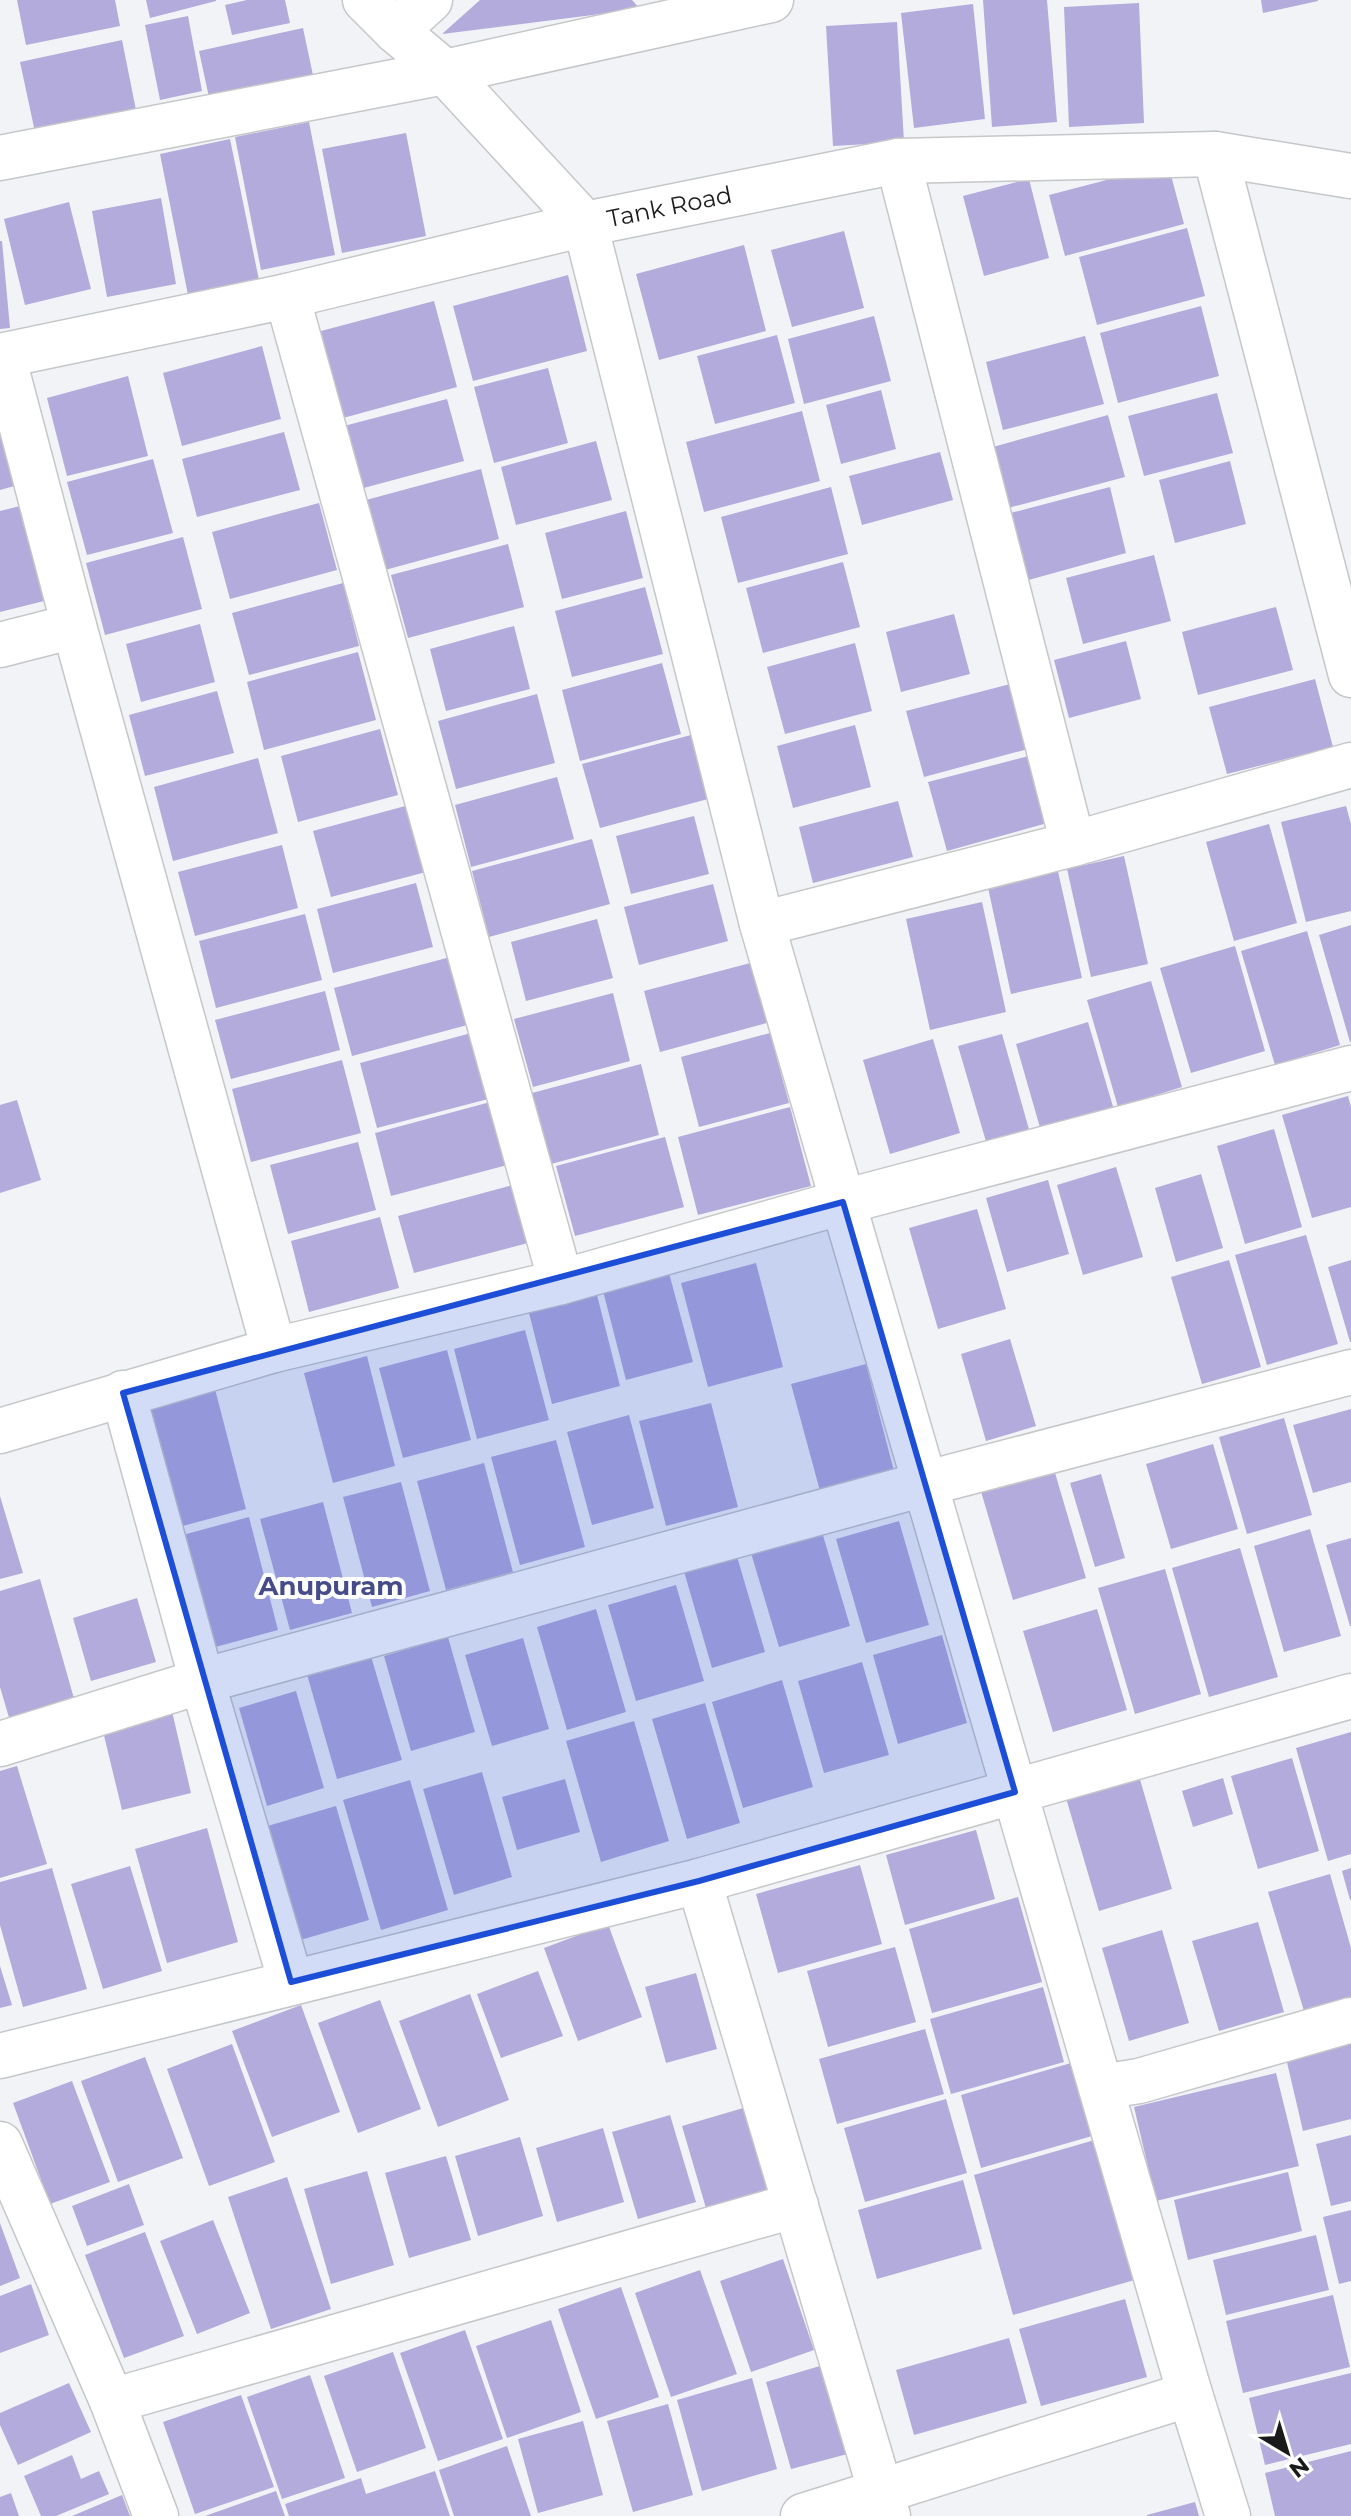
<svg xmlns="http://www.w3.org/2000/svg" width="1351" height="2516" font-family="Montserrat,sans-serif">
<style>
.building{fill:#b2abdc}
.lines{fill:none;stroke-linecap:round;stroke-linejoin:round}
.minor-casing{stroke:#c5c7c9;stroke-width:47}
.minor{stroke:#fff;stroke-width:44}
.marked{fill:#1d4ed8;fill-opacity:0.2;stroke:#1d4ed8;stroke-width:6;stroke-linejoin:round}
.labels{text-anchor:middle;stroke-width:8;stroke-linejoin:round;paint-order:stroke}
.street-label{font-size:24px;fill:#191a1b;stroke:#fff}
.neighbourhood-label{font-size:26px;font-weight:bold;fill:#454c89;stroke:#fff}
</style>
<rect width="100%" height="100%" fill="#f1f3f6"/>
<path class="building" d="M17,0H115L120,26L26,45Z
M146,0H216V1L150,18Z
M247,0H285L290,23L232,35L225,5Z
M480,0H632L640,9L442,34Z
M983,0H1047L1057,122L992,127Z
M1261,0H1318V1L1263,13Z
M1139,3L1144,123L1069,127L1064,7Z
M973,4L985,119L914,128L901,13Z
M188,16L202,91L160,100L145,25Z
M897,22L904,142L833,146L826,26Z
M303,28L314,80L210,102L199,51Z
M122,40L136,110L35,132L20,62Z
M309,122L335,255L261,270L235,137Z
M406,133L426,236L342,253L322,149Z
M230,139L259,280L188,295L160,154Z
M1168,164L1184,224L1065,256L1049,195Z
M1029,179L1049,258L984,276L963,196Z
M161,198L176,284L107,297L92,211Z
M69,202L91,289L25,305L4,219Z
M1187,228L1205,296L1097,325L1079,257Z
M844,231L864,308L792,327L771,250Z
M0,241H2L10,328L0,329Z
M744,245L766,331L659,360L636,274Z
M568,275L587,351L473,381L453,306Z
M434,301L457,387L343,418L321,331Z
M1201,306L1219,376L1118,403L1100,333Z
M874,316L891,381L804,404L788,339Z
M777,335L795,403L715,424L697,356Z
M1085,336L1104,404L1003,430L986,362Z
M262,346L281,419L182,446L163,373Z
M548,368L568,443L494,463L474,387Z
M128,376L148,456L67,476L47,398Z
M881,390L896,449L841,464L826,405Z
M1217,393L1233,453L1144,476L1128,416Z
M447,399L464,461L360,489L344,426Z
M802,411L820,481L704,512L686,442Z
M1108,415L1125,477L1008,508L993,447Z
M0,419L18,485L0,490Z
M284,432L300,490L197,517L182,459Z
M596,441L612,500L516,525L501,467Z
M940,452L953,500L862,525L849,476Z
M153,459L173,533L87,555L67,482Z
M1230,461L1246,524L1175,543L1159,480Z
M481,469L499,539L385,570L366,500Z
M831,487L848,554L738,583L721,517Z
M1110,487L1126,553L1025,581L1007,514Z
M319,503L337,570L230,599L212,532Z
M24,505L48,600L0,612V511Z
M626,511L643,578L562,599L545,533Z
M183,537L202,609L105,635L86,563Z
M508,544L524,607L408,638L391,575Z
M1154,555L1171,621L1083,644L1066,578Z
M843,562L860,627L763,653L746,588Z
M343,583L359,646L249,675L232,613Z
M645,587L663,654L572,677L555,611Z
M1276,607L1293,670L1198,695L1182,632Z
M954,614L970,674L901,692L886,632Z
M200,624L215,682L141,702L126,644Z
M514,626L530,689L446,711L430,649Z
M1126,641L1141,699L1069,718L1054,660Z
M855,643L872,711L785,734L767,667Z
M358,652L376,720L264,750L247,682Z
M662,663L681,734L580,761L562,690Z
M1315,679L1333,747L1227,774L1209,707Z
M1018,682L1035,747L924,777L906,711Z
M217,691L234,753L145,776L129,715Z
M537,694L555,763L456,789L438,721Z
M855,725L871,787L793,808L777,746Z
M380,729L398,795L298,822L281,756Z
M691,735L708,799L600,828L582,764Z
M1033,755L1051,822L947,851L928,782Z
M258,758L278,833L173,861L154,787Z
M557,777L574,839L471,867L455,805Z
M898,801L913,857L813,883L799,827Z
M409,805L426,872L331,897L313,831Z
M1346,806L1351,824V911L1306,922L1281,822Z
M694,816L709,874L631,894L616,836Z
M1269,824L1297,923L1234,941L1206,842Z
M592,839L610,904L489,937L472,871Z
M282,845L298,908L195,936L178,872Z
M1124,856L1148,964L1091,977L1067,869Z
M1057,867L1082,978L1011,994L987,883Z
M416,883L433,947L333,973L317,909Z
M713,884L728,941L639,965L624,907Z
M982,902L1006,1012L930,1030L906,919Z
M305,914L322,980L216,1008L199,941Z
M597,919L613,978L526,1001L511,942Z
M1351,925V1042H1350L1319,935Z
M1307,931L1340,1045L1275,1065L1241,951Z
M1235,946L1265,1051L1191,1073L1160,968Z
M454,956L471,1024L352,1056L334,988Z
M758,961L774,1021L660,1052L644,991Z
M1151,981L1182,1087L1118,1107L1087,1000Z
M325,991L340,1050L231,1079L215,1020Z
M613,993L630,1061L533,1087L514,1019Z
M1088,1022L1114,1110L1041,1131L1016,1044Z
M475,1032L492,1098L377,1128L360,1063Z
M770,1033L789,1103L699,1127L681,1057Z
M1002,1034L1030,1133L987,1145L958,1046Z
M933,1039L960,1133L890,1154L863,1060Z
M342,1060L361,1133L251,1162L232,1089Z
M641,1064L659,1135L551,1164L532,1093Z
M1348,1096L1351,1107V1207L1312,1218L1282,1115Z
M17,1100L41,1180L0,1193V1105Z
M494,1101L511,1164L391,1196L375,1133Z
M790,1107L811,1186L698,1215L678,1137Z
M1274,1129L1302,1227L1245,1244L1217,1146Z
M665,1137L684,1207L575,1236L556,1166Z
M358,1142L376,1210L288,1234L270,1165Z
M1116,1167L1143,1257L1083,1275L1057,1185Z
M1201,1174L1223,1248L1176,1262L1155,1188Z
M1048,1180L1069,1254L1007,1272L986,1198Z
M516,1184L532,1242L414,1273L398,1216Z
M977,1209L1006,1309L938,1329L909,1228Z
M380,1217L399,1288L309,1312L291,1241Z
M1306,1235L1338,1344L1267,1365L1235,1255Z
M1229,1260L1261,1367L1202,1384L1171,1277Z
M1351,1260V1342H1350L1328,1267Z
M756,1263L783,1367L708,1387L681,1283Z
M669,1273L693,1362L626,1380L603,1291Z
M595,1287L620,1386L552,1404L527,1305Z
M525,1330L549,1420L477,1439L454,1349Z
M1010,1339L1036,1426L986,1441L961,1354Z
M447,1350L471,1440L403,1458L379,1368Z
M367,1356L395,1466L333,1483L304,1373Z
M866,1364L894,1471L820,1491L791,1384Z
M215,1389L246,1509L179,1527L148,1407Z
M711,1403L738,1507L666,1526L639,1421Z
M1351,1409V1482L1313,1493L1293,1425Z
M629,1415L654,1508L592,1525L567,1432Z
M1284,1418L1312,1515L1247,1534L1219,1437Z
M556,1440L585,1547L520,1565L491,1457Z
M1213,1444L1238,1529L1171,1549L1146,1464Z
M484,1463L513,1572L446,1590L417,1481Z
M1053,1466L1086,1578L1013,1600L980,1488Z
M1101,1474L1125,1558L1095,1567L1070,1483Z
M401,1482L430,1591L372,1607L343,1497Z
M0,1496L23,1573L0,1579Z
M323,1502L352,1613L290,1630L260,1519Z
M249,1517L278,1630L208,1649L179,1536Z
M899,1521L929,1625L866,1643L836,1539Z
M1310,1529L1341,1636L1284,1652L1254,1546Z
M822,1532L850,1626L779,1647L751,1553Z
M1351,1538V1626H1350L1326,1545Z
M1240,1548L1278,1677L1209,1697L1172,1568Z
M736,1553L765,1652L712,1668L683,1568Z
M1165,1569L1201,1694L1135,1714L1098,1588Z
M40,1579L75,1702L10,1721L0,1687V1591Z
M676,1585L704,1681L636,1701L608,1605Z
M137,1598L156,1662L91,1681L73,1618Z
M596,1609L626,1712L567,1730L537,1627Z
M1097,1609L1127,1710L1053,1732L1023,1631Z
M942,1635L967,1723L898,1744L873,1655Z
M448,1637L475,1732L411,1751L384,1656Z
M523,1638L549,1729L492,1746L465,1655Z
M370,1653L402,1760L337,1779L306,1671Z
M862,1662L889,1755L824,1773L798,1681Z
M782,1680L813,1787L743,1808L712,1702Z
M296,1691L324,1788L267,1806L239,1708Z
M705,1703L740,1823L687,1839L652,1719Z
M171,1707L191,1793L122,1810L101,1723Z
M634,1721L669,1841L601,1862L566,1741Z
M1351,1732V1854L1328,1861L1296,1748Z
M1292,1758L1319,1851L1258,1869L1231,1776Z
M17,1766L47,1864L0,1878V1771Z
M482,1772L512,1877L454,1895L423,1789Z
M1139,1776L1172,1889L1099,1911L1066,1798Z
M1223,1778L1233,1814L1193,1827L1182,1791Z
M565,1779L580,1832L517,1850L502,1797Z
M410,1780L448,1910L381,1930L343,1800Z
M336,1806L369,1920L297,1941L264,1827Z
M207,1828L238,1942L167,1963L135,1849Z
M976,1830L995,1899L905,1925L886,1855Z
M860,1865L882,1944L778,1973L756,1894Z
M130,1866L162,1971L103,1989L71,1884Z
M52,1868L87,1989L23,2007L0,1925V1882Z
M1351,1868V1900H1350L1342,1871Z
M1330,1874L1351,1948V1997L1304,2011L1268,1892Z
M1018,1897L1042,1982L932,2013L909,1929Z
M1258,1922L1284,2012L1219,2031L1192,1941Z
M608,1924L642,2017L578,2041L544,1948Z
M1162,1930L1189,2023L1129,2041L1102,1948Z
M895,1947L916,2022L828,2047L807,1971Z
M0,1966L12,2005L0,2008Z
M538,1971L563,2036L501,2058L477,1994Z
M696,1973L717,2049L666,2063L645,1987Z
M1043,1987L1064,2062L951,2094L930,2019Z
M470,1994L509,2100L438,2127L399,2021Z
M380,2000L421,2109L358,2133L318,2023Z
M301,2005L340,2112L272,2137L232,2031Z
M925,2029L944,2094L837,2124L819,2059Z
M1351,2043V2119L1303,2131L1286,2058Z
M232,2044L275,2162L209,2186L167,2069Z
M145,2057L183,2158L118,2182L81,2081Z
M1071,2063L1092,2136L981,2168L961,2095Z
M1276,2073L1299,2166L1156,2201L1134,2107Z
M72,2081L110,2182L50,2204L13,2103Z
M946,2099L967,2173L865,2202L844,2128Z
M750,2106L775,2195L708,2215L682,2126Z
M670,2115L696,2202L638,2219L612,2132Z
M603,2128L624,2202L557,2222L536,2148Z
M1351,2135V2201L1331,2206L1316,2144Z
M520,2137L543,2216L478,2236L455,2156Z
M1098,2139L1138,2279L1013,2315L974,2175Z
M446,2156L471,2240L409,2258L385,2173Z
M367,2171L394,2265L331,2284L304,2189Z
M1288,2172L1302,2231L1188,2260L1174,2200Z
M287,2177L331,2309L271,2329L228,2197Z
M963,2180L982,2249L877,2279L858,2210Z
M129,2184L144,2225L87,2246L72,2206Z
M1351,2210V2281L1339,2284L1323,2217Z
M213,2220L250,2313L197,2334L160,2241Z
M0,2223L20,2278L0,2286Z
M145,2232L184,2336L124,2358L85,2255Z
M1316,2235L1329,2290L1226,2315L1213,2260Z
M783,2259L814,2350L751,2372L720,2281Z
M700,2270L737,2374L671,2397L635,2293Z
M31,2284L49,2335L0,2353V2296Z
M621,2287L659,2397L596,2419L558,2309Z
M1333,2295L1350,2367L1243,2393L1226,2321Z
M1125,2299L1147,2377L1041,2406L1019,2329Z
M551,2320L581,2412L507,2438L476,2346Z
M465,2330L503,2439L438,2461L400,2353Z
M1009,2338L1027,2403L914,2435L896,2370Z
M393,2352L426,2448L357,2472L324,2376Z
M830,2363L855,2452L791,2469L766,2382Z
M1351,2373V2444L1265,2465L1249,2398Z
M310,2375L345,2478L282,2499L247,2397Z
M752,2378L777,2469L702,2491L677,2400Z
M69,2383L91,2432L18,2465L0,2425V2413Z
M241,2395L274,2487L195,2514L163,2422Z
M668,2404L693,2495L633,2512L607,2421Z
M583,2421L603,2495L538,2513L518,2439Z
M507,2446L531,2516H454L439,2470Z
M1351,2451V2516H1275L1265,2473Z
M72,2455L81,2479L99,2471L109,2494L56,2516H41L24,2476Z
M435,2471L450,2516H289L285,2504L361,2478L366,2494Z
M276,2491L285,2516H205Z
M11,2493L19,2516H0V2497Z
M122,2495L130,2516H72Z
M1195,2502L1199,2516H1147V2515Z"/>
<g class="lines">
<defs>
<g id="minor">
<path d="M365,0L396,31L445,72L585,224L762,924L1190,2394L1228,2516"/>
<path d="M396,31L430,0"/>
<path d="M1215,154L1351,675"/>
<path d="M0,158L445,72L771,0"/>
<path d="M898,161L1073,844"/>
<path d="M287,296L561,1282"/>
<path id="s1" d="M0,356L287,296L585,224L898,161L1215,154L1351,176"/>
<path d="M3,356L74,626L274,1350"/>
<path d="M0,645L74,626"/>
<path d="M762,924L1073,844L1351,765"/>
<path d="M123,1393L202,1681L291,1982"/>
<path d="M0,1431L274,1350L561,1282L843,1202L1351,1068"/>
<path d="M0,1744L202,1681L924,1484L1351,1372"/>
<path d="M699,1881L888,2516"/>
<path d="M0,2056L699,1881L1351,1696"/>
<path d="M1101,2087L1139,2081L1351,2020"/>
<path d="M0,2144L112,2401L156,2516"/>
<path d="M112,2401L796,2205"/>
<path d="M803,2516L1190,2394"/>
</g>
</defs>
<use href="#minor" class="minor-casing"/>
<use href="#minor" class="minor"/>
</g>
<path class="marked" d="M843,1202L1015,1792L699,1881L291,1982L123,1393Z"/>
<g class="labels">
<g class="street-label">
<text dy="8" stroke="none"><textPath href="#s1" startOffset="686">Tank Road</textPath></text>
</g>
<g class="neighbourhood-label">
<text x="331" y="1595">Anupuram</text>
</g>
</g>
<g transform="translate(1287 2452) rotate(142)" stroke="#ffffff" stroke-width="6" paint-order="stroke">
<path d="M0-6L14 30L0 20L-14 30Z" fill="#191a1b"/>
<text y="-12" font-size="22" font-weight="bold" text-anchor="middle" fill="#191a1b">N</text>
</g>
</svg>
